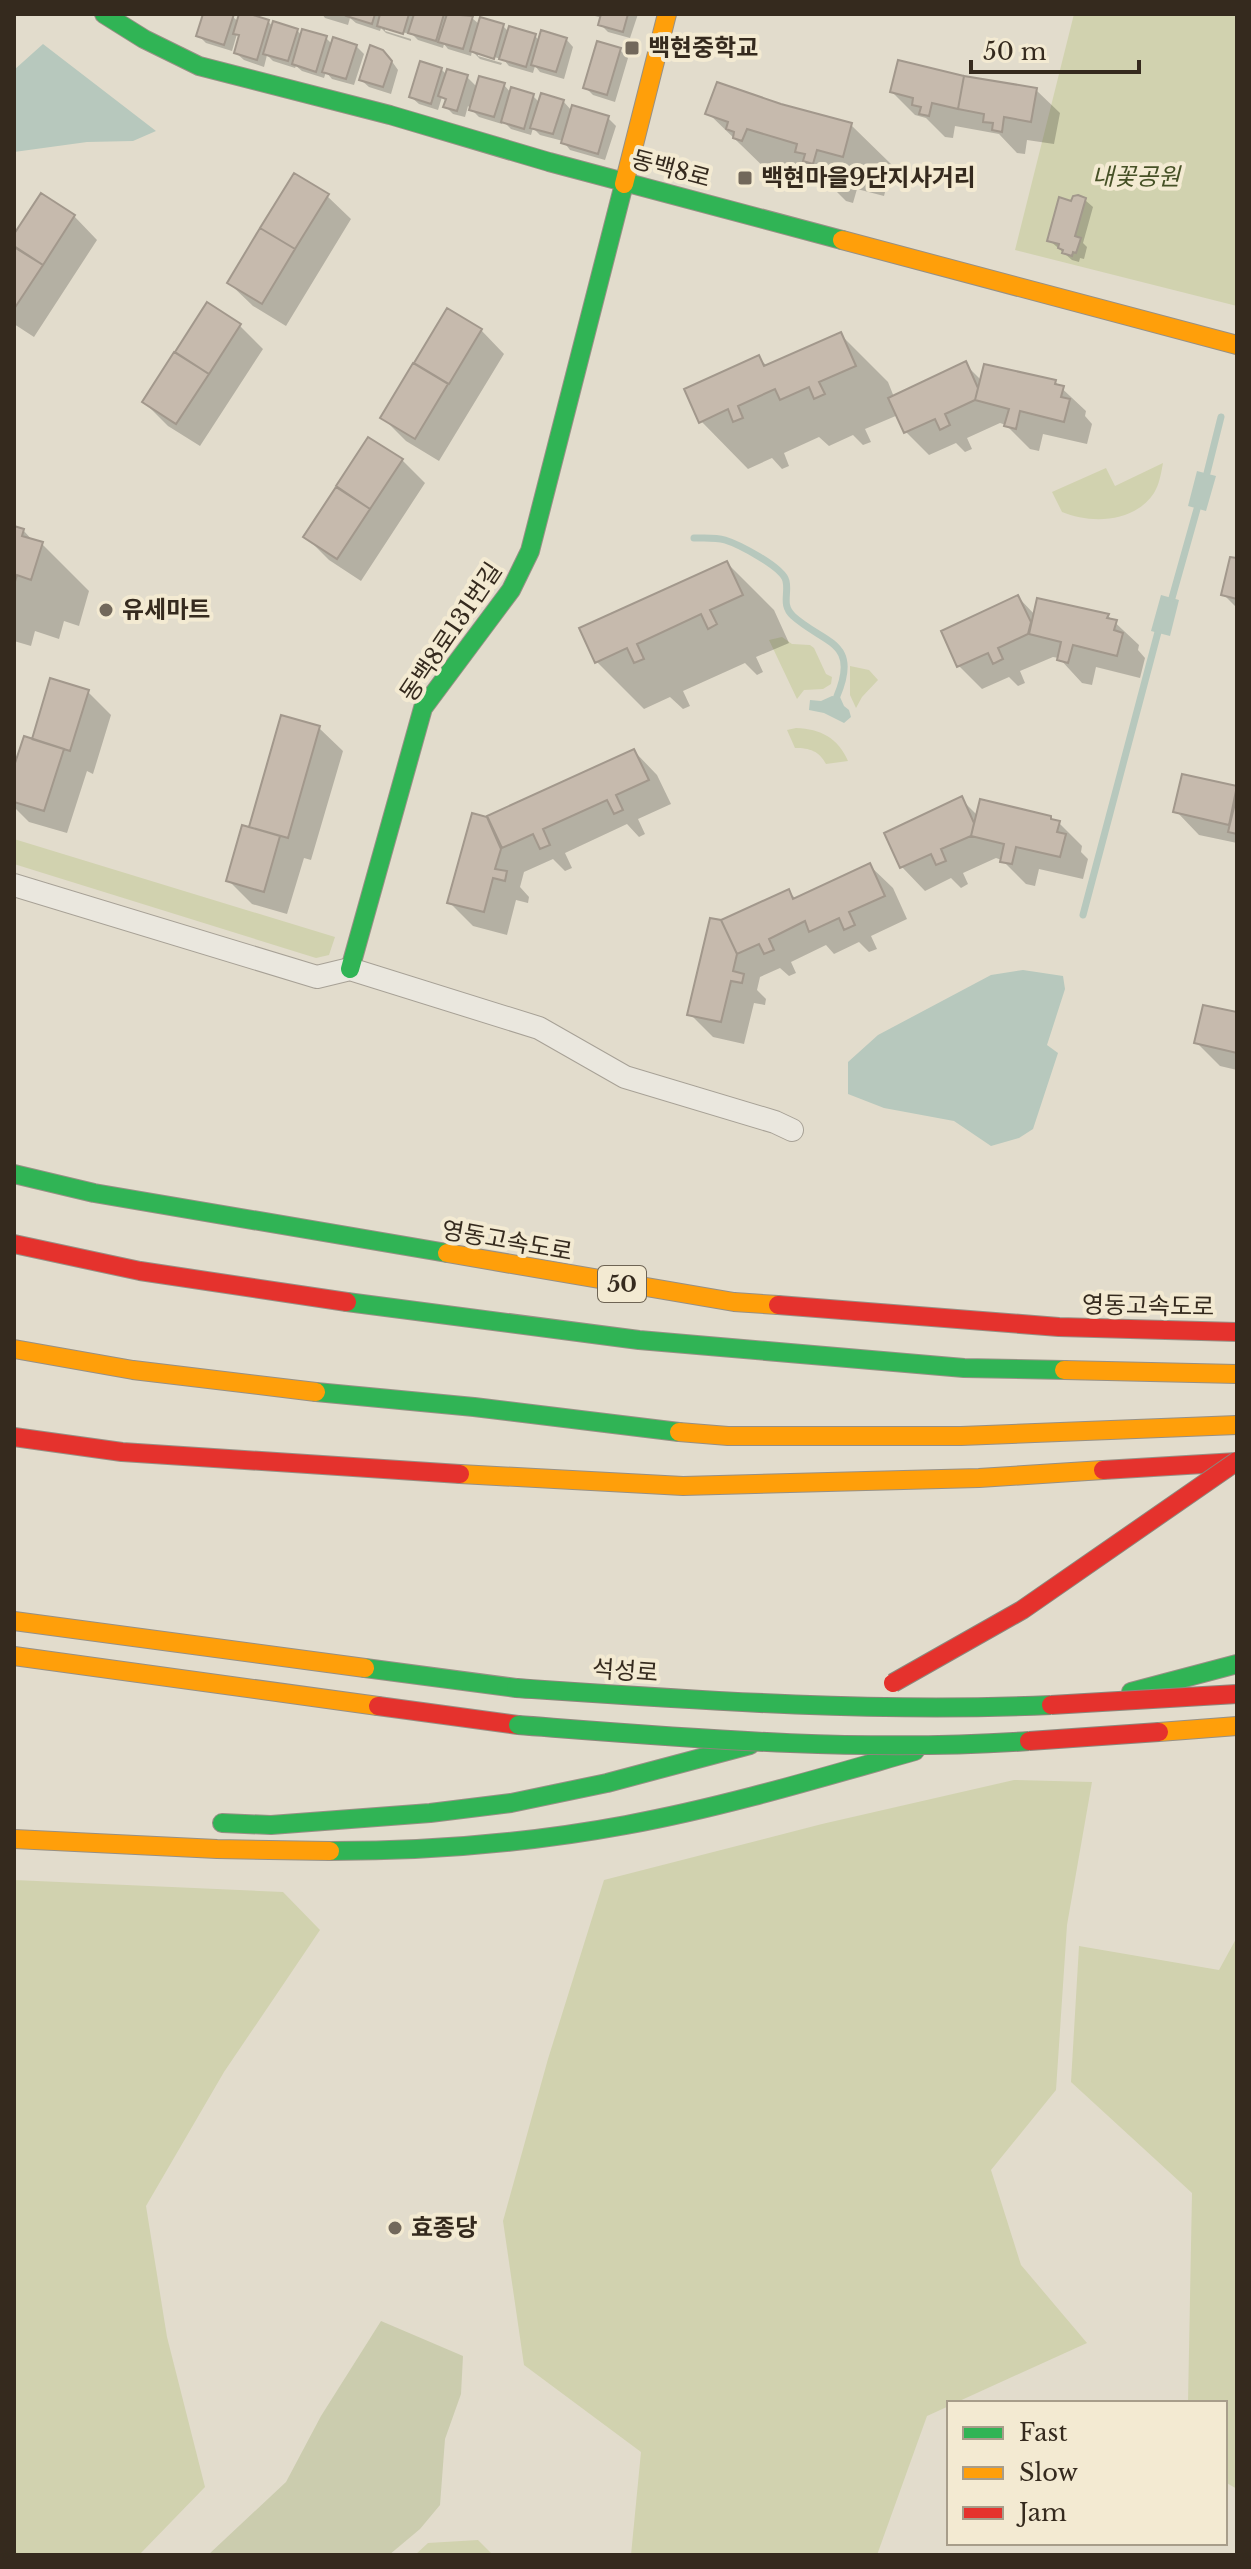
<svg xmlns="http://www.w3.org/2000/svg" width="1251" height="2569" font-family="'Libre Baskerville','Noto Sans KR',serif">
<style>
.green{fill:#d1d2af}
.cemetery{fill:#cbccae}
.water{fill:#b7c8bd}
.shadow{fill:#0003}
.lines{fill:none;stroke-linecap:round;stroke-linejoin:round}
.stream{stroke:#b7c8bd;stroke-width:7}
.building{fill:#c6baad;stroke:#a2988c;stroke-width:2}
.street-casing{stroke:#a7a196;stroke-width:24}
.fast-casing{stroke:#979085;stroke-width:20}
.slow-casing{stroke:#979085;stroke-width:20}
.jam-casing{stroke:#979085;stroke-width:20}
.street{stroke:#eae7de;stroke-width:22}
.fast{stroke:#30b455;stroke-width:18}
.slow{stroke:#ff9f0a;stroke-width:18}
.jam{stroke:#e5322d;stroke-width:18}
.fast-bridge-casing{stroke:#8d877c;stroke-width:20;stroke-linecap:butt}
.jam-bridge-casing{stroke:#8d877c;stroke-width:20;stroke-linecap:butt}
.fast-bridge{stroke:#30b455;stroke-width:18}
.jam-bridge{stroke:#e5322d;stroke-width:18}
.poi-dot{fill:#72685b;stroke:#f3ead2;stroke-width:3}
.labels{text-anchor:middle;stroke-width:8;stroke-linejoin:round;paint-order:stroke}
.shield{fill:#f3ead2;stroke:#6e6454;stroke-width:2}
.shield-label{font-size:22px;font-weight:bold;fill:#352a1e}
.poi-label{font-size:24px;font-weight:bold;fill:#352a1e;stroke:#f3ead2;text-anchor:start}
.street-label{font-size:24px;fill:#352a1e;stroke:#f3ead2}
.park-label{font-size:24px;font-style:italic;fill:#465126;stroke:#f3ead2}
</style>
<rect width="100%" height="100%" fill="#e2dccc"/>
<path class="green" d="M1074,14H1237V306L1015,250Z
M1163,463C1161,474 1159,485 1154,493C1134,523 1091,524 1062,512L1052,492L1106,468L1115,486Z
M782,637L792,644L810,645L814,648L826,674L832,677L831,684L823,689L804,690L797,699L769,640Z
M850,666L869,670L878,680L862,697L856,708L850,695Z
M796,728C821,729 838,738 848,761L826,764C819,751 810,748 795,748L787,730Z
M14,839L335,937L329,955L316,958L14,864Z
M1014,1780L1092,1782L1067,1925L1056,2090L991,2170L1021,2265L1087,2343L955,2403H949V2406L927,2416L877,2555H631L641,2452L524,2365L503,2221L548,2059L604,1880L822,1824Z
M14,1880L283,1892L320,1930L224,2072L146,2206L167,2337L205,2487L139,2555H14Z
M1237,1937V2489L1225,2482V2403H1188L1192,2193L1071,2082L1079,1946L1219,1970Z
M478,2540L493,2555H415L428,2543Z"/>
<path class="cemetery" d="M381,2321L463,2356L461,2394L445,2439L440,2505L420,2529L389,2555H208L286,2482L321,2416Z"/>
<path class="water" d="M43,44L156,131L133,141L87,142L14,152V70Z
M1197,471L1216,476L1206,511L1188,506Z
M1161,595L1179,600L1170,636L1151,631Z
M832,696L840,697L844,706L849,710L851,717L844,723L824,713L809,710L810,700L821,701Z
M1023,970L1063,976L1065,989L1047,1045L1058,1053L1033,1129L1019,1138L991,1146L954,1121L884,1108L848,1094V1062L878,1035L991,975Z"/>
<path class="shadow" d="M205,14H229L239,22L243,14L268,21L273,27L297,30L302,36L326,38L333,45L356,46L364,54L354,85L332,79L326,72L324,78L302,71L296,66L295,68L273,61L267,55L264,67L244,60L236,53L241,38L237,34L232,51L206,43L199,36Z
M322,14H445L448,17L449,14H459L472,18L480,25L503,26L509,32L535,36L540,41L566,39L573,47L564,79L540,72L535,66L533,73L509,66L504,60L478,52V56L502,63L501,65L480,59L472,51L471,56L448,49L444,44L443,48L418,40L413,35L385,27V31L411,39V41L386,33L381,28L380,31L356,23L350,18L348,25L325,18Z
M588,14H638L630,38L608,32L600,24L602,18Z
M620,50L628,58L615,102L593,95L585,87Z
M391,60L398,70L391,94L369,87L361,80Z
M441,69L447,75L467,77L477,87L504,85L511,93L533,96L540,103L563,101L572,111L608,118L616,126L605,160L570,150L563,141L540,135L533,128L531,135L511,129L503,121L502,124L479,117L468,106L465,117L453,114L445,106L447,102L442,97L438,110L419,104L411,97Z
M964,78L1036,90L1060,113L1054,144L1027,140L1025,154L1017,153L999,134L955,126L953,138L945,137L926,118L915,115L892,92Z
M708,113L851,125L892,165L884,196L857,189L853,203L846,201L824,179L787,168L783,180L775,178Z
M327,196L351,219L286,326L253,306L229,283Z
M1085,200L1093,207L1083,243L1087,247L1084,259L1080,258L1079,262L1072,260L1049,240L1073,203Z
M74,216L97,240L34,337L14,324V238Z
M208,304L240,326L263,349L200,446L168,426L144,402Z
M448,311L481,330L504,354L439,461L406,441L383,418Z
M840,334L888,382L894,397L965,364L982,381L1055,382L1086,411L1085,416L1092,424L1087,444L1043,434L1039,451L1030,449L1006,425L1000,423L967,438L972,449L965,452L956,443L929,455L906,432L898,415L865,429L871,442L863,445L853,435L829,446L819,437L784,453L789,466L782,469L772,458L748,469L701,421L758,357L768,367Z
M369,439L402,460L425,483L361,581L329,560L306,537Z
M14,528L23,530L34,542L42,544L89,591L79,626L64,621L59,639L35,631L31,646L14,641Z
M1237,560V608L1224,595Z
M727,563L774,610L789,643L756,657L763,672L757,675L745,663L683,691L690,706L683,709L670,697L644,709L597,662Z
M1018,597L1035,615L1108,616L1139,645L1138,650L1145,658L1140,678L1096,667L1092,685L1082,683L1059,658L1053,657L1020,671L1025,683L1018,686L1009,677L982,689L959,666Z
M88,692L111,715L93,774L87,771L67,833L29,822L14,807V773L33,742Z
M282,718L319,728L343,751L311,860L304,858L287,914L252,904L228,880L250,829Z
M634,751L657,775L671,804L638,819L645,834L639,837L627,824L565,853L572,868L565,871L553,859L524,872L520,887L529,897L528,903L516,900L507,935L473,926L450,903L487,819Z
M1184,776L1237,788V843L1199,835L1176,811Z
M961,799L978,816L1050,818L1059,823L1082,846L1081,852L1088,859L1083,879L1039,869L1035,886L1026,884L1002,860L996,858L963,873L968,884L961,888L951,878L925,891L902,867Z
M869,865L893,888L907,919L871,936L877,949L869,952L859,942L834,954L826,945L791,962L796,973L789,976L780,968L760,977L757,990L766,999L765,1005L754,1003L744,1044L713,1037L690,1014L721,923L788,891L796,899Z
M1237,1014V1070L1220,1066L1196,1042Z"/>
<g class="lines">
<path class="stream" d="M1207,473L1221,417
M694,538C704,538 715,537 725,540C738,544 783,567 786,581C789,594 781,605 793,616C824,644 860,641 837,696
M1172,598L1197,509
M1083,915L1158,632"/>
</g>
<path class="building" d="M203,14H234L224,45L196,36Z
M239,14H250L269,20L257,60L234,53L239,35L233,34Z
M347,14H375L372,24L346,16Z
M380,14H409L403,34L377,26Z
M414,14H444L436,41L408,33Z
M447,14L473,16L463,49L438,42Z
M601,14H628L623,32L598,25Z
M480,17L504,24L494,59L470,51Z
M273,21L298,29L288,61L263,54Z
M509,26L536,34L526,67L499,59Z
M302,29L327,36L316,72L292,64Z
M541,30L567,38L556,72L531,65Z
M333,37L357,45L346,79L322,72Z
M597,41L621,48L607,95L583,88Z
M370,45L383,50L392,61L383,87L359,80Z
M898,60L964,76L958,109L932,103L929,116L919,114L921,107L912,105L913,98L890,92Z
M420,61L442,68L431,104L409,97Z
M447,69L468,75L457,111L443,107L446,99L438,96Z
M479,76L505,83L494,117L469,110Z
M964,76L1037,88L1031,122L1004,117L1002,132L992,130L993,123L983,122L984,114L958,109Z
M717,82L781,104L852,123L843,157L817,150L813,164L803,161L805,154L795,152L797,144L747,129L742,141L733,138L734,132L726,129L728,122L705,114Z
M511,87L534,94L524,129L501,122Z
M541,93L564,100L553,134L530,128Z
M572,105L609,116L598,154L561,143Z
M294,173L329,194L295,249L260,228Z
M41,193L75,215L43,265L14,246V234Z
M1078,195L1086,198L1075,236L1081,238L1076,253L1073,252L1072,256L1062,253L1063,250L1058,248L1059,244L1047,241L1059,197L1071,201L1073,196Z
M260,228L295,249L262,304L227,283Z
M14,247L43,265L14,309Z
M207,302L241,324L209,374L175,352Z
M447,308L482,329L449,384L414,363Z
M841,332L856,366L819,382L825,394L814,399L809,387L780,400L775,389L738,406L743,418L733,422L728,409L699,423L684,389L759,355L764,366Z
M174,352L209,374L176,424L142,402Z
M966,361L978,388L975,400L945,414L950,425L940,430L935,419L904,433L888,398Z
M413,363L448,384L415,439L380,418Z
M984,364L1056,380L1055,384L1064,386L1061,397L1070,399L1064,422L1020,411L1016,429L1004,426L1009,409L975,400Z
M368,437L403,459L370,509L336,486Z
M336,487L370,509L337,559L303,537Z
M14,526L24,529L22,536L43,542L31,580L17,575L14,585Z
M1230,557L1237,558V599L1221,595Z
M727,561L743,595L710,610L717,624L708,629L701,614L637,644L644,659L634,663L627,648L595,663L579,628Z
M1018,595L1031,622L1028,634L998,648L1003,659L993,664L988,653L957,667L941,631Z
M1037,598L1109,614L1107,618L1117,620L1114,630L1123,633L1117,656L1073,645L1068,663L1057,660L1061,642L1029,634Z
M50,678L89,690L70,751L32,739Z
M281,715L320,726L288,838L249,827Z
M24,736L64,749L44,811L14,802V766Z
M634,749L649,780L616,795L623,810L614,814L607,800L543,829L550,845L540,849L533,834L502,848L487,816Z
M1182,774L1237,786L1229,825L1173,812Z
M1237,795V834L1228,832Z
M962,796L974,823L971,836L941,849L946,861L936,865L931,854L900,868L884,833Z
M980,799L1051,816V819L1060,821L1057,832L1066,834L1060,857L1016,847L1012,864L1000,862L1004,844L971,836Z
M472,813L487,817L501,849L495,869L507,871L505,881L493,878L484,912L447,903Z
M242,825L280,836L264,892L226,881Z
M870,863L885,896L849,912L855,925L844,930L839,918L809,932L805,921L769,939L774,950L764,954L759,944L737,954L721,920L789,889L793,899Z
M710,918L721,920L737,954L733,971L744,974L742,983L731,981L721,1022L687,1015Z
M1203,1005L1237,1012V1053L1194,1043Z"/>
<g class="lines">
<defs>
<path id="street" d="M14,885L317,977L350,969L539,1028L625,1077L775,1122L792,1130"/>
<path id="fast" d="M104,14L144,39L199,66L390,115L549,162L842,240
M350,969L423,708L511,590L530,551L624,184
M14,1174L94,1193L447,1253
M347,1302L639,1340L964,1368L1064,1370
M316,1392L474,1407L679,1432
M365,1668L516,1688
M1131,1692L1237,1664
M222,1823L271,1825L430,1813L511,1803L607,1783L750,1745
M330,1851C429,1851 529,1843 626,1825C724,1807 820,1778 915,1751"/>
<path id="slow" d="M624,184L667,14
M842,240L1237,345
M447,1253L734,1302L778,1305
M14,1349L133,1370L316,1392
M1064,1370L1237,1374
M679,1432L728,1436H961L1237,1425
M460,1474L683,1486L979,1478L1103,1470
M14,1621L365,1668
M14,1656L378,1706
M1159,1732L1237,1726
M14,1839L217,1849L330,1851"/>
<path id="jam" d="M14,1244L140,1271L347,1302
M778,1305L1059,1327L1237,1332
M14,1437L122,1452L460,1474
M1103,1470L1237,1462
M378,1706L518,1725"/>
</defs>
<use href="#street" class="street-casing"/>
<use href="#fast" class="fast-casing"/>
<use href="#slow" class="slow-casing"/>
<use href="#jam" class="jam-casing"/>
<use href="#street" class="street"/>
<use href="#fast" class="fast"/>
<use href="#slow" class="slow"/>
<use href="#jam" class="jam"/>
<defs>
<path id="fast-bridge" d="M516,1688C694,1700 872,1713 1051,1705
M518,1725C688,1738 858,1753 1029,1741"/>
<path id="jam-bridge" d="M893,1683L1022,1610L1237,1461
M1051,1705L1237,1694
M1029,1741L1159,1732"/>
</defs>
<use href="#fast-bridge" class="fast-bridge-casing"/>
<use href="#jam-bridge" class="jam-bridge-casing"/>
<use href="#fast-bridge" class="fast-bridge"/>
<use href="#jam-bridge" class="jam-bridge"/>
</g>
<g class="poi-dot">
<rect x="624" y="40" width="16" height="16" rx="4"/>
<rect x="737" y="170" width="16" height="16" rx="4"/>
<circle cx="106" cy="610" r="8"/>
<circle cx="395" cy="2228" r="8"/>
</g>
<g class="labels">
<rect class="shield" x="598" y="1266" width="48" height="36" rx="6"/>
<g class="shield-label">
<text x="622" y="1292">50</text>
</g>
<g class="poi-label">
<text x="648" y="56">백현중학교</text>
<text x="761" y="186">백현마을9단지사거리</text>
<text x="122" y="618">유세마트</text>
<text x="411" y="2236">효종당</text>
</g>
<g class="street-label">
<text transform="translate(671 169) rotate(15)" y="8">동백8로</text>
<text transform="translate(451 632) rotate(-56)" y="8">동백8로131번길</text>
<text transform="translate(507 1241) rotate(10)" y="8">영동고속도로</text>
<text transform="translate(1148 1306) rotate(1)" y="8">영동고속도로</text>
<text transform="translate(625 1671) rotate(4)" y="8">석성로</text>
</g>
<g class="park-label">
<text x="1136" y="185">내꽃공원</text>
</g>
</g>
<rect width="1251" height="2569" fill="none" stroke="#352a1e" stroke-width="32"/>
<rect x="947" y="2401" width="280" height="144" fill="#f3ead2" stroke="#a79d8a" stroke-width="2"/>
<rect x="963" y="2427" width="40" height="12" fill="#30b455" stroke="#a79d8a" stroke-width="2"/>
<text x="1019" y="2441" font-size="24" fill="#352a1e">Fast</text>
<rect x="963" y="2467" width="40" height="12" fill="#ff9f0a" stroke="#a79d8a" stroke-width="2"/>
<text x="1019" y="2481" font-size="24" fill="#352a1e">Slow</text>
<rect x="963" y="2507" width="40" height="12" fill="#e5322d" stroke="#a79d8a" stroke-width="2"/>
<text x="1019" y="2521" font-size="24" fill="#352a1e">Jam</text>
<path d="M971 60v12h168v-12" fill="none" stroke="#352a1e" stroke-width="4"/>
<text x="983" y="60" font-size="24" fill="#352a1e" stroke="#f3ead2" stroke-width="6" paint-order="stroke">50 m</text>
</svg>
